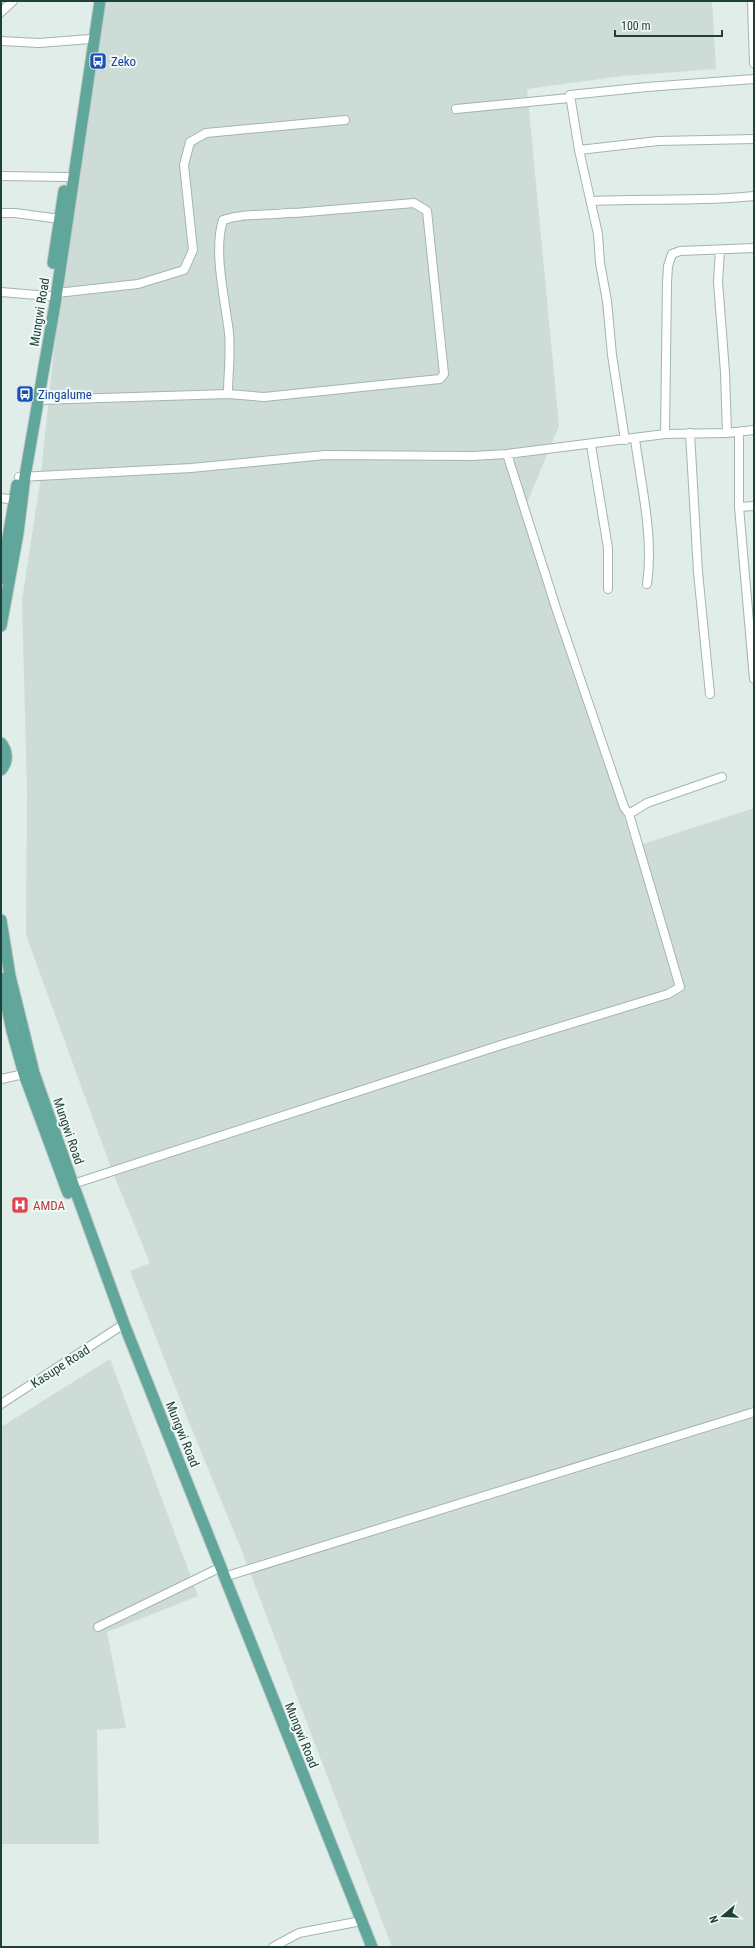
<svg xmlns="http://www.w3.org/2000/svg" width="755" height="1948" font-family="'Roboto Condensed',sans-serif">
<style>
.built{fill:#cedcd7}
.lines{fill:none;stroke-linecap:round;stroke-linejoin:round}
.minor-casing{stroke:#a2b5b0;stroke-width:10}
.major-casing{stroke:#c0c9c8;stroke-width:13}
.minor{stroke:#fff;stroke-width:8}
.major{stroke:#61a69b;stroke-width:11}
.labels{text-anchor:middle;stroke-width:4;stroke-linejoin:round;paint-order:stroke}
.transit-label{font-size:13px;fill:#164399;stroke:#f1f9f6;text-anchor:start}
.street-label{font-size:13px;fill:#1f3f39;stroke:#f1f9f6}
.health-label{font-size:13px;fill:#be3a42;stroke:#f1f9f6;text-anchor:start}
</style>
<rect width="100%" height="100%" fill="#e0ede8"/>
<path class="built" d="M105,1H712L716,69L622,76L527,89L559,426L524,510L634,847L754,808V1947H392L243,1554L187,1417L130,1271L150,1263L111,1168L26,935L27,792L22,600L40,483L54,349Z
M110,1359L198,1596L107,1632L126,1728L97,1730L99,1844H1V1427Z"/>
<g class="lines">
<defs>
<path id="minor" d="M752,1L754,63
M1,12L13,1
M1,41L39,43L90,39
M456,109L569,98
M579,150L658,141L754,139
M1,176L67,177
M592,201C646,198 700,202 754,196
M1,213H15L60,219
M720,250L718,282L725,372L727,433
M1,292L49,296
M57,293L138,284L184,270L193,250L184,165L190,142L206,133L345,120
M39,400L228,394L264,397L440,379L444,374L427,211L414,203L295,213C288,212 283,214 276,214C258,215 241,214 223,220C213,251 225,299 229,333C231,353 228,374 228,394
M739,432V507L754,679
M690,433L698,572L710,694
M665,434L667,283L668,266L672,254L680,251L754,248
M635,439C641,485 654,537 647,584
M625,440L612,355L607,301L600,263L598,234L579,150L570,95L647,87L754,79
M591,445L608,548V589
M19,477L191,468L325,455L472,456L507,454L665,434L727,433L754,430
M1,498L15,500
M739,507L754,506
M629,814L647,803L722,777
M1,1079L24,1074
M73,1184L501,1045L668,994L680,987L629,814L624,807L557,611L507,454
M1,1404L124,1324
M224,1577L754,1412
M98,1627L215,1570
M273,1947L299,1933L356,1922"/>
<path id="major" d="M53,263L64,191
M1,579L17,485
M1,626L18,533L25,476L55,304L100,1
M1,743C8,752 8,762 1,770
M1,920L10,976L34,1073L73,1184L124,1324L372,1947
M1,978L12,1031L24,1074L68,1193"/>
</defs>
<use href="#minor" class="minor-casing"/>
<use href="#major" class="major-casing"/>
<use href="#minor" class="minor"/>
<use href="#major" class="major"/>
</g>
<defs>
<symbol id="bus-square" viewBox="-11 -11 22 22"><rect x="-9" y="-9" width="18" height="18" rx="4" fill="#1a4fb4" stroke="#f1f9f6"/><path d="M-5-6H5V4H4V6H2V4H-2V6H-4V4H-5ZM-3.5-4V0h7V-4ZM-3.5 1.2v1.5H-2V1.2ZM2 1.2v1.5H3.5V1.2Z" fill="#fff"/></symbol>
<symbol id="hospital-square" viewBox="-11 -11 22 22"><rect x="-9" y="-9" width="18" height="18" rx="4" fill="#e0444e" stroke="#f1f9f6"/><path d="M-5-5h3v3.5h4V-5h3V5h-3V1.5h-4V5h-3Z" fill="#fff"/></symbol>
</defs>
<g fill-rule="evenodd">
<use href="#bus-square" x="88" y="51" width="20" height="20"/>
<use href="#bus-square" x="15" y="384" width="20" height="20"/>
<use href="#hospital-square" x="10" y="1195" width="20" height="20"/>
</g>
<g class="labels">
<g class="transit-label">
<text x="111" y="66">Zeko</text>
<text x="38" y="399">Zingalume</text>
</g>
<g class="street-label">
<text transform="translate(39 312) rotate(-81)" y="5">Mungwi Road</text>
<text transform="translate(69 1131) rotate(71)" y="5">Mungwi Road</text>
<text transform="translate(60 1366) rotate(-33)" y="5">Kasupe Road</text>
<text transform="translate(183 1434) rotate(68)" y="5">Mungwi Road</text>
<text transform="translate(302 1735) rotate(68)" y="5">Mungwi Road</text>
</g>
<g class="health-label">
<text x="33" y="1210">AMDA</text>
</g>
</g>
<rect width="755" height="1948" fill="none" stroke="#1f3f39" stroke-width="4"/>
<g transform="translate(723 1916) rotate(251)" stroke="#f1f9f6" stroke-width="3" paint-order="stroke">
<path d="M0-3L7 15L0 10L-7 15Z" fill="#1f3f39"/>
<text y="-6" font-size="11" font-weight="bold" text-anchor="middle" fill="#1f3f39">N</text>
</g>
<path d="M615 30v6h107v-6" fill="none" stroke="#1f3f39" stroke-width="2"/>
<text x="621" y="30" font-size="12" fill="#1f3f39" stroke="#f1f9f6" stroke-width="3" paint-order="stroke">100 m</text>
</svg>
